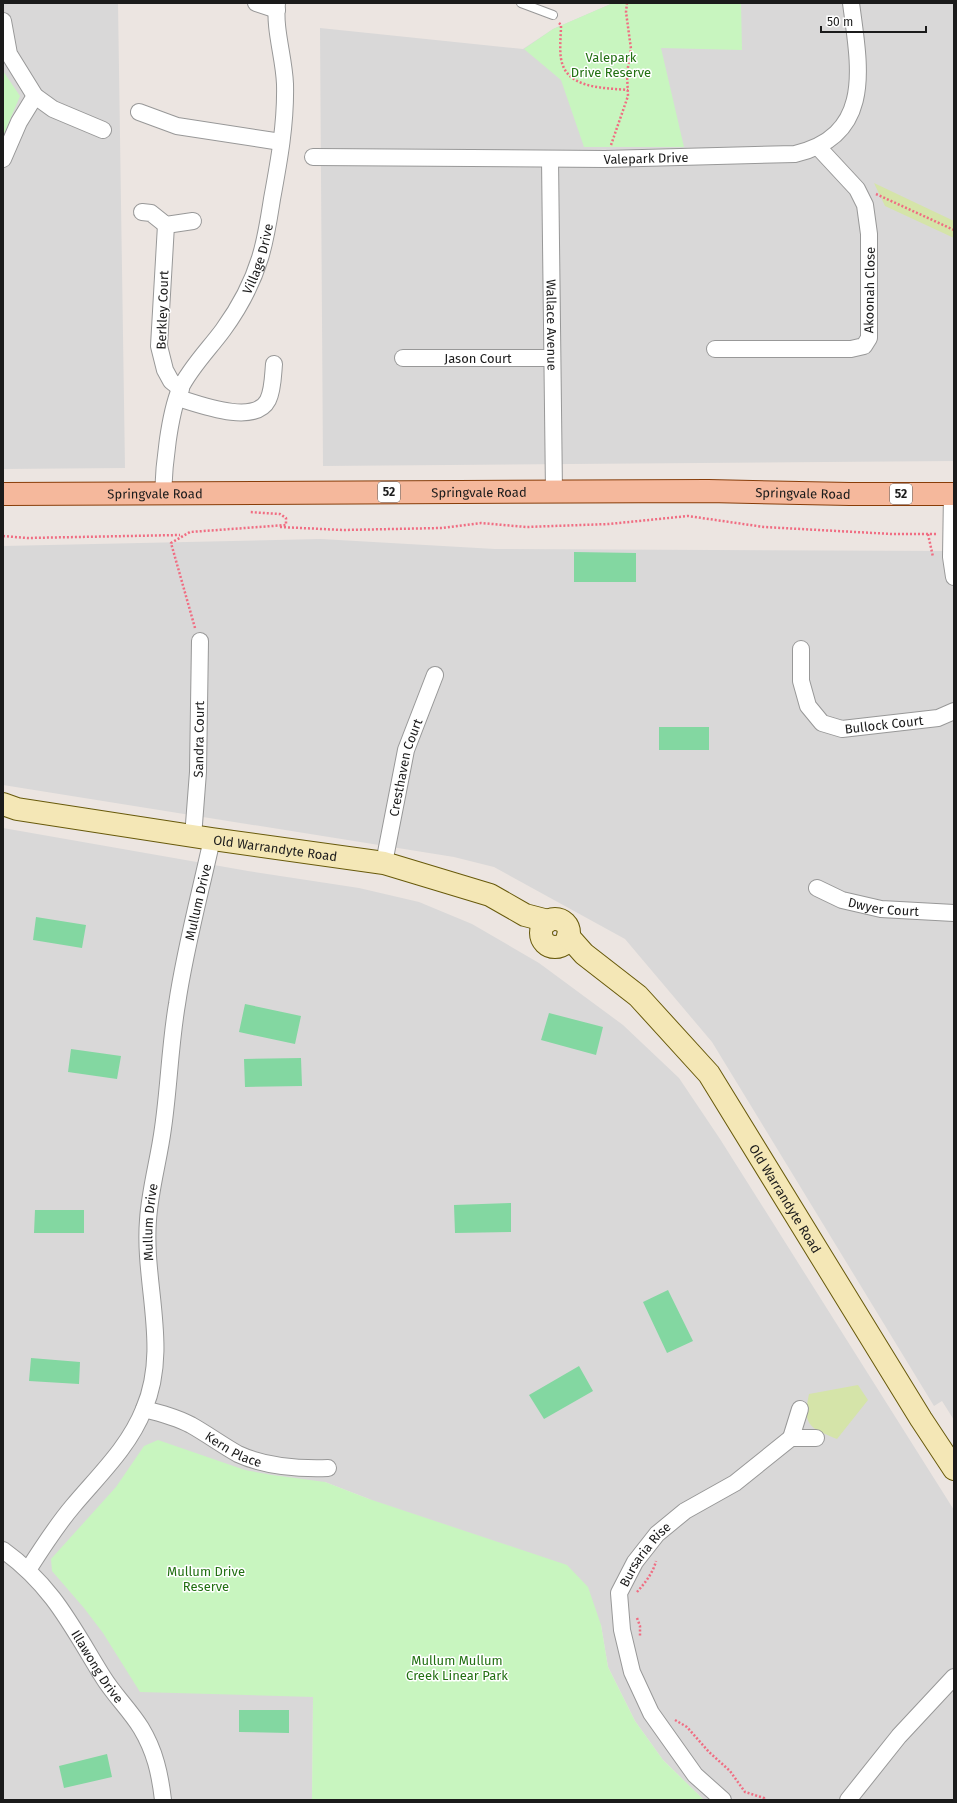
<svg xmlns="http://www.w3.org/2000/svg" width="957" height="1803" font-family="'Fira Sans',sans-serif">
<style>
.residential{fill:#d9d8d8}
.grass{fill:#d5e4a9}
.park{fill:#c8f5bf}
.pitch{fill:#83d7a1}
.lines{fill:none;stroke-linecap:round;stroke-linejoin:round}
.lane-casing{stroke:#989898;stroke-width:10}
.street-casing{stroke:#989898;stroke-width:18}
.secondary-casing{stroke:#685a0b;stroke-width:24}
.primary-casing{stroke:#883d09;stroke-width:24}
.path{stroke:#f06d82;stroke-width:2.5;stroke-dasharray:2 2;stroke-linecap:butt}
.lane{stroke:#fff;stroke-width:8}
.street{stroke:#fff;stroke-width:16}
.secondary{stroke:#f4e7b6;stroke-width:22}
.primary{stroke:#f5b89c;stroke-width:22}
.labels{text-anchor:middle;stroke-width:3;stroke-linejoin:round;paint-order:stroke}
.shield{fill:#fff;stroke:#5f5f5f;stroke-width:1}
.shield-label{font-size:12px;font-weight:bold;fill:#1b1b1b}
.park-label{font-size:13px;fill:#227012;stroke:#fff}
.street-label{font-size:13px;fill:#1b1b1b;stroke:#fff}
</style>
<rect width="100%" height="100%" fill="#ece5e1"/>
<path class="residential" d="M3,3H118L125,468L3,469Z
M613,3H954V461L323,466L320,28L523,49L553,29Z
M321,539L495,549L954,551V1420L942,1401L934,1406L712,1042L625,939L494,867L454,857L3,785V546Z
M3,828L248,871L359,888L419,902L472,924L539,963L623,1025L679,1078L720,1139L954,1510V1800H704L663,1760L635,1721L608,1667L601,1625L369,1499L325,1482L313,1697L312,1800H3Z"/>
<path class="grass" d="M874,183L954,221V238L885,206Z
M858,1385L868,1400L837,1439C810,1428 802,1426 809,1394Z"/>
<path class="park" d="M613,3H741L742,50L661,48L684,147H584L561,80L524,49L553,29Z
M3,71L20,96L3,136Z
M158,1440L245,1470L272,1475L325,1482L369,1499L567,1565L588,1587L601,1625L608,1667L635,1721L663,1760L704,1800H312L313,1697L140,1692L103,1633L84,1608L52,1571L51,1559L116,1487L144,1446Z"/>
<path class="pitch" d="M574,552L636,553V582H574Z
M659,727H709V750H659Z
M36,917L86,925L82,948L33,940Z
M245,1004L301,1016L295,1044L239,1032Z
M549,1013L603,1027L596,1055L541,1040Z
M71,1049L121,1056L117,1079L68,1072Z
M301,1058L302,1086L245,1087L244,1059Z
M511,1203V1232L455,1233L454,1205Z
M35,1210H84V1233H34Z
M668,1290L693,1341L667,1353L643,1302Z
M31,1358L80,1362L79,1384L29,1381Z
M579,1366L593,1391L544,1419L529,1395Z
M239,1710H289V1733L239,1732Z
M107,1754L112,1777L64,1788L59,1766Z"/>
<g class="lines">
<defs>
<path id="lane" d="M521,3L553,15"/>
<g id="street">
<path d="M256,3L277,10"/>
<path d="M3,21L9,54L35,96L53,109L103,130"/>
<path d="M139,112L177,126L281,142"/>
<path id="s1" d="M313,157L605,159L795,154C875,135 859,65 851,3"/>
<path d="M3,159L19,122L35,96"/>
<path id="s2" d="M550,159L554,492"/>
<path d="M142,212L151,213L166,225L193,221"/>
<path d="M166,225L159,346L165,370L171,381L181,389"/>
<path d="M715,349H851L864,346L869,338V234L865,205L857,189L818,147"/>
<path id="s3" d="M403,358H552"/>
<path d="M178,398C198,404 255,426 268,400C273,390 273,375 274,364"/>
<path id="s4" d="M163,494C164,465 169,416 180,389C190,368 209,349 223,330C239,308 252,284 260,258C266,239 269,218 272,199C279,161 286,123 285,84C284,57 274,30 277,3"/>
<path d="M952,494L951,557L954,577"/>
<path id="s5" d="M801,649V681L808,706L822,723L842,729L938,718L954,711"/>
<path id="s6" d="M193,837L198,772L200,641"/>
<path id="s7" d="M384,863L406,750L435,675"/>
<path id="s8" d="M817,888L842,900L881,909L954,913"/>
<path id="s9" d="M144,1409C160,1413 176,1417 191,1425C207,1434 222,1445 238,1454C266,1467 298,1469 328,1468"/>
<path d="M800,1409L791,1438H816"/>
<path id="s10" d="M3,1550C53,1586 72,1627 103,1677C114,1695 130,1710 141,1728C155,1751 160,1774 163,1800"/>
<path id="s11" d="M28,1570C42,1548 56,1526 73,1506C99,1475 129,1447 144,1409C170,1348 143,1284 148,1220C150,1189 159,1159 163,1128C169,1087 170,1045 177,1004C185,949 200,894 212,839"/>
<path id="s12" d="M723,1800L695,1775L651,1713L632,1672L622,1630L619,1593L635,1562L657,1534L685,1511L735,1483L791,1438"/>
<path d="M848,1800L899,1736L954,1677"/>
</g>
<g id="secondary">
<path id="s13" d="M3,804L17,809L212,839L384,863L490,895L525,915L548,921"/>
<circle cx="555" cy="933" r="14"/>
<path id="s14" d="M568,936L584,954L638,996L709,1074L921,1419L954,1469"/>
</g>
<g id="primary">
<path id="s15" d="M3,494L708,491L850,494H954"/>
</g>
</defs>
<use href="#lane" class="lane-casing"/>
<use href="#street" class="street-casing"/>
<use href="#secondary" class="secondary-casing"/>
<use href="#primary" class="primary-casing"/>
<path class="path" d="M559,23L561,25C561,38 558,57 564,68C574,89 608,88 628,90
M611,145L628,96L627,73L631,49L626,12L627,3
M876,194L954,230
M280,527L343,530L442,528L481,523L526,527L609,524L688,516L764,527L892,534H937
M928,534L933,557
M3,536L27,538L180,535
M195,628L171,543L190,532L286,525V518L280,514L249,512
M637,1592C645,1583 653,1573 656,1561
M637,1618L640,1626V1636
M675,1720L687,1727L709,1752L730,1771L745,1792L764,1798V1800"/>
<use href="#lane" class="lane"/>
<use href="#street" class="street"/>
<use href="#secondary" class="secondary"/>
<use href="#primary" class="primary"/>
</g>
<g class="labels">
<g class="shield">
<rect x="378" y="482" width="22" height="20" rx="3"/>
<rect x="890" y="484" width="22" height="20" rx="3"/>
</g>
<g class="shield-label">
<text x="389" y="496">52</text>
<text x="901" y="498">52</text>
</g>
<g class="park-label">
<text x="611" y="62">Valepark<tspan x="611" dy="15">Drive Reserve</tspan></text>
<text x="206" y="1576">Mullum Drive<tspan x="206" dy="15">Reserve</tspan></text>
<text x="457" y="1665">Mullum Mullum<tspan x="457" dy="15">Creek Linear Park</tspan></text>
</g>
<g class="street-label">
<text dy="5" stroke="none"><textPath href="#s1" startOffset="333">Valepark Drive</textPath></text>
<text dy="5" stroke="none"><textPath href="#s4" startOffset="260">Village Drive</textPath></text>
<text transform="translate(869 290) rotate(-89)" y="5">Akoonah Close</text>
<text transform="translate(162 310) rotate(-88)" y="5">Berkley Court</text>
<text dy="5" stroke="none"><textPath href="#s2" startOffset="166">Wallace Avenue</textPath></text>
<text dy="5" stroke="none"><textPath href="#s3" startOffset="75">Jason Court</textPath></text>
<text dy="5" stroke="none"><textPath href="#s15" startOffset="476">Springvale Road</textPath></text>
<text dy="5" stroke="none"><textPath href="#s15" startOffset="152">Springvale Road</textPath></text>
<text dy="5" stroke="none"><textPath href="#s15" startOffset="800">Springvale Road</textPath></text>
<text dy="5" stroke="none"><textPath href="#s5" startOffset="143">Bullock Court</textPath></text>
<text dy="5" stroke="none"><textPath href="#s6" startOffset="98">Sandra Court</textPath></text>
<text dy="5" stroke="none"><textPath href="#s7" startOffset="98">Cresthaven Court</textPath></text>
<text dy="5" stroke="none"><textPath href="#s13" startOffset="276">Old Warrandyte Road</textPath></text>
<text dy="5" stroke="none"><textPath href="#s11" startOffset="712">Mullum Drive</textPath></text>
<text dy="5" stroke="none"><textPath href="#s8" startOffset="70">Dwyer Court</textPath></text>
<text dy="5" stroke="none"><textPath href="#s14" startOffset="344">Old Warrandyte Road</textPath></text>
<text dy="5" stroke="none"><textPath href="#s11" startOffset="388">Mullum Drive</textPath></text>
<text dy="5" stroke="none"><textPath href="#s9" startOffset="99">Kern Place</textPath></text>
<text dy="5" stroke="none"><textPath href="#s12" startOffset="286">Bursaria Rise</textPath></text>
<text dy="5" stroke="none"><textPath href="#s10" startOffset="151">Illawong Drive</textPath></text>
</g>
</g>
<rect width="957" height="1803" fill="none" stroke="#1b1b1b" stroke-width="8"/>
<path d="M821 26v6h105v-6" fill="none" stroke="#1b1b1b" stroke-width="2"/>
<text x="827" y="26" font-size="12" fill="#1b1b1b" stroke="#ffffff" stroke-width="3" paint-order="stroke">50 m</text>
</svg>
